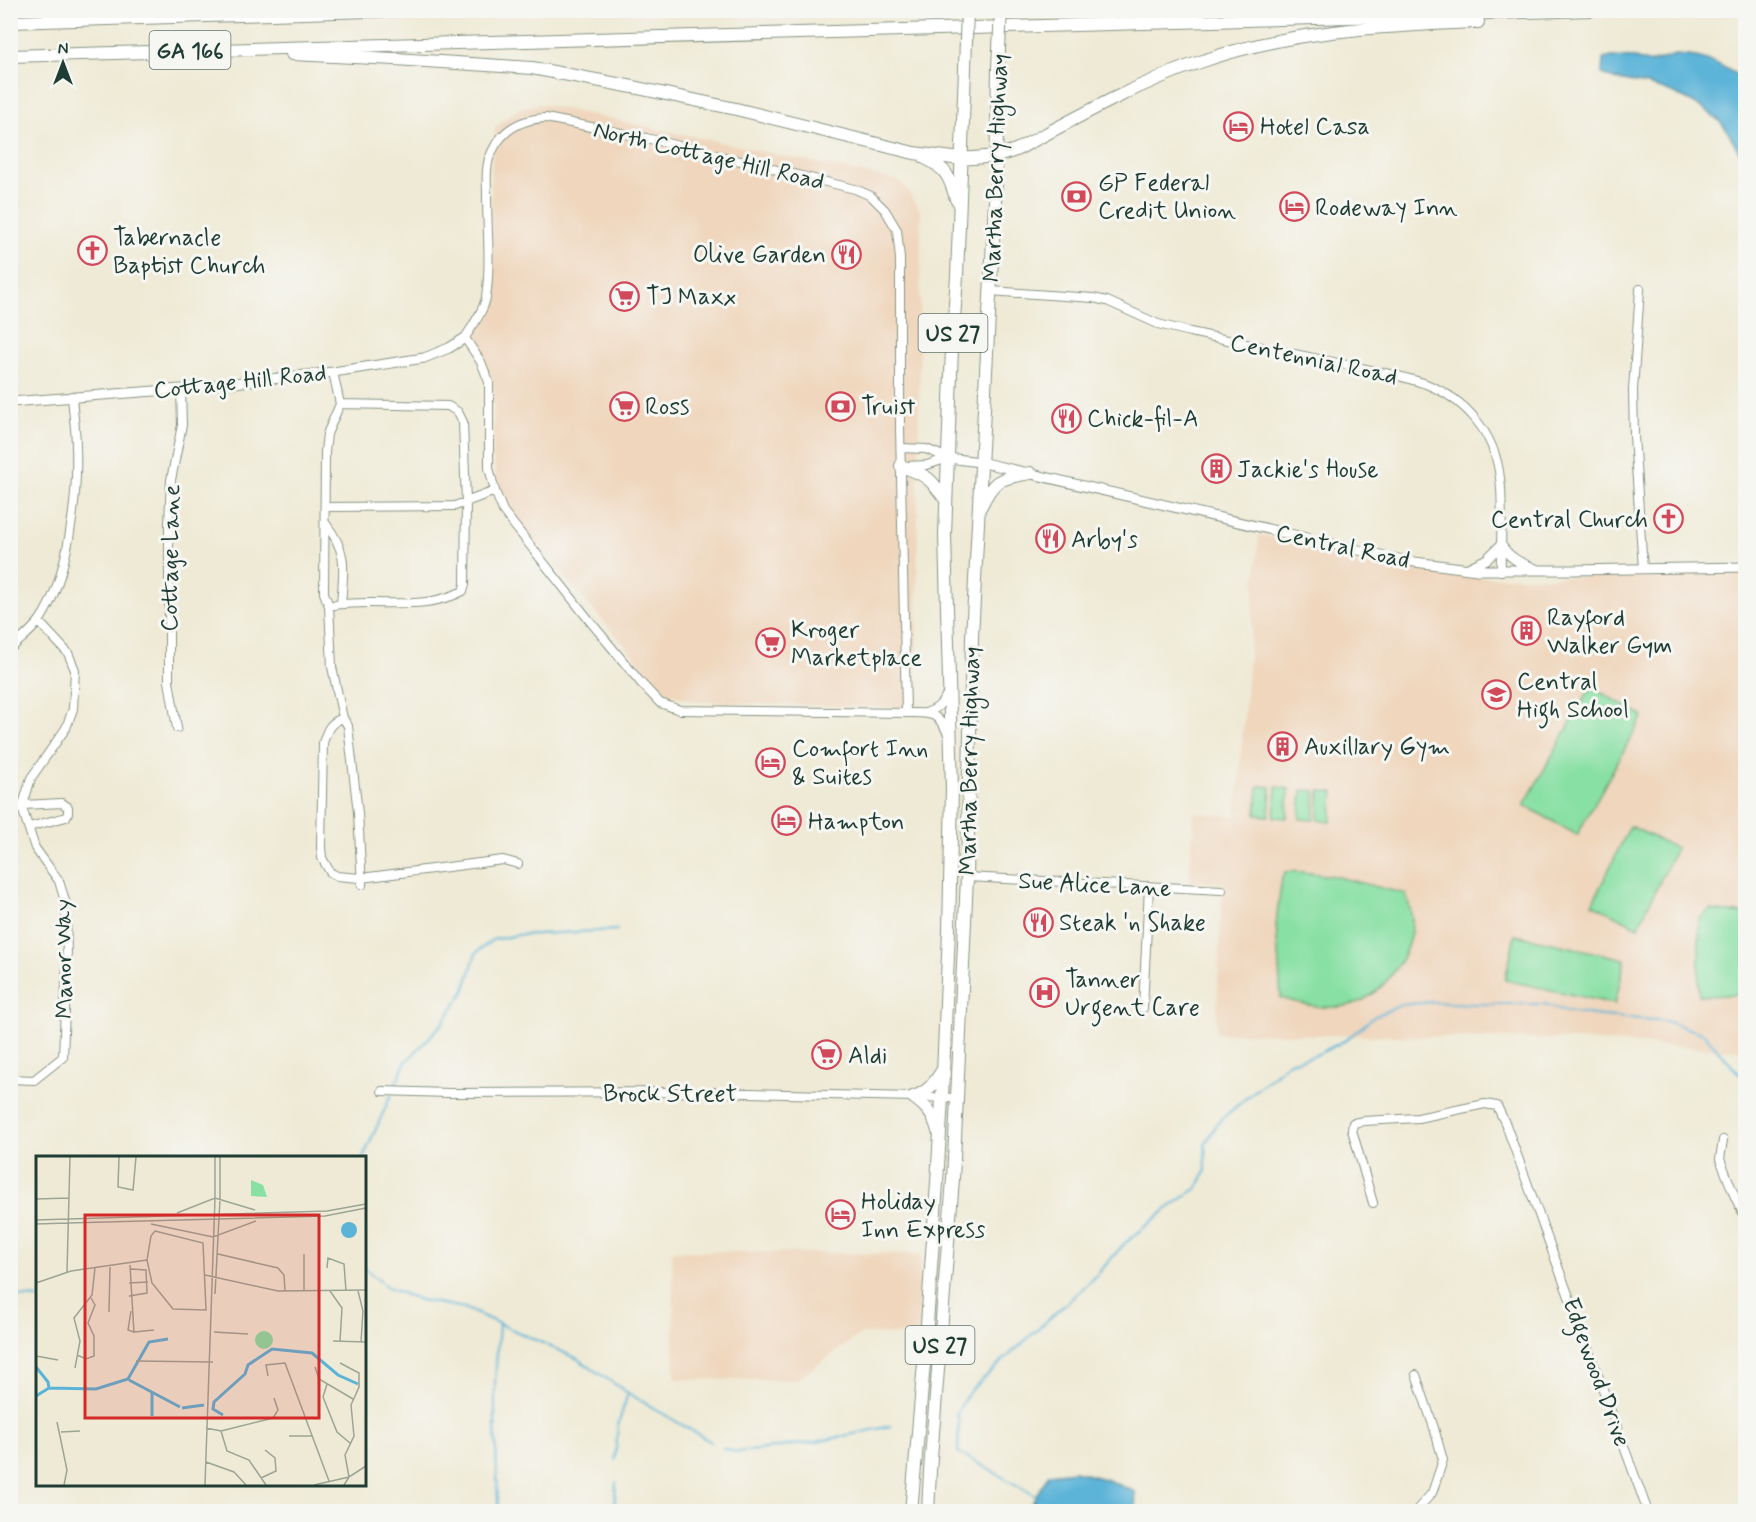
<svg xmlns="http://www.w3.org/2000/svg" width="1756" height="1522" font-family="Mynerve,sans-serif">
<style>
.built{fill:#efd6bc}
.green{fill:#89e0a4;stroke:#548e6c;stroke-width:1.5}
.water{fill:#5bb4d8;stroke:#3d7886;stroke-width:1.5}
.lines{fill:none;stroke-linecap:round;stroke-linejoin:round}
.stream{stroke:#5bb4d8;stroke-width:2}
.minor-casing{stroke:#879484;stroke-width:10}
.tertiary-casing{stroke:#879484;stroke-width:11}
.trunk-casing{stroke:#879484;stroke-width:14}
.minor{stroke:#fff;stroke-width:8}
.tertiary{stroke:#fff;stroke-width:9}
.trunk{stroke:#fff;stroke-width:12}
.trunk-bridge-casing{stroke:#879484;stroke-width:14;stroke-linecap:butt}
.trunk-bridge{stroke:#fff;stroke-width:12}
.labels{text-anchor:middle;stroke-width:6;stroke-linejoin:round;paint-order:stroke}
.shield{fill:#f6f6f2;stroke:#60746d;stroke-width:1.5}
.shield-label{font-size:22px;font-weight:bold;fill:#1f3d34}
.poi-label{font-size:24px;fill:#1f3d34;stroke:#f6f6f2;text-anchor:start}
.street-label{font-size:24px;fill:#1f3d34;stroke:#f6f6f2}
.inset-river{fill:none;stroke:#5bb4d8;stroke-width:3}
.inset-road{fill:none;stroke:#9ca595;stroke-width:1.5}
.view{fill:#d62828;fill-opacity:0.15;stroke:#d62828;stroke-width:3}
.inset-edge{fill:none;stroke:#1f3d34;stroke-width:3}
</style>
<rect width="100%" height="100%" fill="#f6f6f2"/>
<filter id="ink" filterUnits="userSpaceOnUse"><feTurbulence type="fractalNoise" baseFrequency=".0167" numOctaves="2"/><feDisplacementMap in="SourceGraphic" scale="12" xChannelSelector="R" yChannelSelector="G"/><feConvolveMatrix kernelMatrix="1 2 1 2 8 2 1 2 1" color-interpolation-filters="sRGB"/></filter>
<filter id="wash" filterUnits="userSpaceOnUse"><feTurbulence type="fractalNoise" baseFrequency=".008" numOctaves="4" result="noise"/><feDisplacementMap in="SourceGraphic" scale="24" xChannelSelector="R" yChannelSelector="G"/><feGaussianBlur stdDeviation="1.35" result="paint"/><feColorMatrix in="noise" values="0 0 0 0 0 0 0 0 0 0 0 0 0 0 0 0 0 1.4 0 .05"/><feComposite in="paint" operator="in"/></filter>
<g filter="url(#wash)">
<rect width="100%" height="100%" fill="#efead5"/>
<path class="built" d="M541,104L901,181L921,212L916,708L697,702L667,693L520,527L508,510L496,477L493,455L494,391L491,375L474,339L480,323L491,305L493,278L491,175L495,127L519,108Z
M1259,534L1412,569L1481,577H1598L1745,574V1051L1556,1039L1216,1033L1222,884L1189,882L1194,813L1236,816Z
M672,1251L920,1254L919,1335L861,1334L796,1380L675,1379Z"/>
<path class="green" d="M1591,687L1643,716L1577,835L1524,805Z
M1258,786L1271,787L1269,816L1256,815Z
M1276,787L1289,789L1287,818L1274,817Z
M1302,790L1316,791L1314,820L1300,819Z
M1320,791L1334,792L1331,822L1318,820Z
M1630,826L1676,848L1638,927L1592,904Z
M1292,871L1334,876L1406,894C1408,902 1412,913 1412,921C1412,956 1380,1001 1345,1006C1322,1010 1302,1004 1281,998L1276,923L1282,877L1285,873Z
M1710,910L1745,914V989L1733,995L1699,996V919Z
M1515,935L1625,959L1615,1004L1505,980Z"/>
<path class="water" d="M1675,55C1707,56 1720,64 1745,80V162C1738,151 1732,137 1724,126C1709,108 1674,92 1651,86C1635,82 1616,82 1602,74L1603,59L1612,57L1635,58L1650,63Z
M1074,1471L1108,1480L1135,1492L1136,1511H1027L1049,1474Z"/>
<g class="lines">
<path class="stream" d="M393,1090L405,1063L441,1025L464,992L476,953L492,940L518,935L617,930
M363,1158L391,1095
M364,1268L388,1288L420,1300L464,1308L576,1358L628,1393L711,1442
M10,1296L38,1298
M723,1448L736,1452L757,1450L816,1442L891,1426
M615,1460L618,1425L628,1393
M1036,1496L958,1452L959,1420L956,1416L964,1399L971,1390L1095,1277L1124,1244L1167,1209L1197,1188L1206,1170L1205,1144L1219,1121L1289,1062L1314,1056L1346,1040L1375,1016L1401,1005L1432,1002L1473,1004H1545L1565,1011L1602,1016L1666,1021L1704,1034L1740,1075L1746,1079
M498,1505L495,1419V1382L499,1323
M614,1512L616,1482"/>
</g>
</g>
<g filter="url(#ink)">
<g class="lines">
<defs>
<path id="minor" d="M546,118L646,138L855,189L871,196L885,210L897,230L900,259V428L906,713L680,710L660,703L641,683L589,620L503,511L495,491L489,468V382L481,362L465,338C472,326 484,311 486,297C491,264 487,228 487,195C487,182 485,166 491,154C501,130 521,119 546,118Z
M1640,289L1633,390L1634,436L1643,569
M990,291L1093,298L1107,301L1158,324L1190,332L1399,376C1408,379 1418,381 1426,384C1467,400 1495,434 1500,478C1504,508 1500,540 1501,571
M333,372L340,404L327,434L325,452L324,593L329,606L332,667L343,718L348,726L358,813L362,885
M901,448L926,449L948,458
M905,466L927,465L948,458
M326,507L455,506L495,491
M326,524C348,553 344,568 341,603
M329,606C373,597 421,613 463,591L465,584L466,502L463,422L458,412L448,406L340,404
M10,649C20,640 32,631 40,620C68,579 78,497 76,447C76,430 73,413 72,396
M906,713C930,713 937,711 948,734
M925,713C938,709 942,704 948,692
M343,718C329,723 327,730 323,743L321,847L322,858L330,872L337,876L348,877L361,878L503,860L518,864
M177,728L169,681V524L171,480L182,425L181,389
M23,805L62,803L68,807V813L66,817L29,827
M967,877L1222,890
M1143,1008L1149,887
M10,1079L34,1080L63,1057L67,960L66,904L59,881L35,848L23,811V805L31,778L66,728L73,709L75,670L68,653L39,622
M382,1091L449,1093L702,1092L957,1098
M1723,1140L1720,1159L1735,1197L1746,1219
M1373,1203L1352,1130L1353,1123L1364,1121L1418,1118L1485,1104L1497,1106L1506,1125L1648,1512
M1415,1512L1432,1493L1443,1460L1434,1428L1416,1375"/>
<path id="tertiary" d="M10,402L181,389L333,372L424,358L449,348L465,338
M948,458L980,462L1350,548L1407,561L1477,570H1573L1746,567
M1468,568L1487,559L1501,545C1510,559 1521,563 1536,569"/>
<path id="trunk" d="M10,22L401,10
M292,54L395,59L532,68L633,87L736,109L914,153L961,159L997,156L1016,150C1076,118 1136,84 1200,62C1288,30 1386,26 1478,22
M10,56L1592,10
M925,158C946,168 950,177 956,199
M901,466C927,475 930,478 946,500
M981,506C995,477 1000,479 1030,473
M913,1097C926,1106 934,1115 938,1131
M913,1097C928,1092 934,1084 942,1071
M911,1512L925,1352L937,1183L942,1098L949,931L952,789L945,535L952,347L957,276L965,69
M928,1512L930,1471L953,1179L957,1098L967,877L972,637L996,183L998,68"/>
</defs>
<use href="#minor" class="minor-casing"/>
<use href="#tertiary" class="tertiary-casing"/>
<use href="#trunk" class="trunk-casing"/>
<use href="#minor" class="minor"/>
<use href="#tertiary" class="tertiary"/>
<use href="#trunk" class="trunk"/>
<defs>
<path id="trunk-bridge" d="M998,68L1001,10
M965,69L967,10"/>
</defs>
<use href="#trunk-bridge" class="trunk-bridge-casing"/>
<use href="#trunk-bridge" class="trunk-bridge"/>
</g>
</g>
<defs>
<symbol id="hotel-ring" viewBox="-11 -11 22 22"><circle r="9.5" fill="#f6f6f2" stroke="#d1495b" stroke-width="1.5"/><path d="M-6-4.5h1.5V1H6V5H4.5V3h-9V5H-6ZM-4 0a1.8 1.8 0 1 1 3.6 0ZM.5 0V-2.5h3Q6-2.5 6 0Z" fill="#d1495b"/></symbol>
<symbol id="bank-ring" viewBox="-11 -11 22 22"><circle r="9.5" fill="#f6f6f2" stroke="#d1495b" stroke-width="1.5"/><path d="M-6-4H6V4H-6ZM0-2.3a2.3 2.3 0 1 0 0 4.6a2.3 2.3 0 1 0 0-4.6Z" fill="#d1495b"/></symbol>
<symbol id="church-ring" viewBox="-11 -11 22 22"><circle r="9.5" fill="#f6f6f2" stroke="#d1495b" stroke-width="1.5"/><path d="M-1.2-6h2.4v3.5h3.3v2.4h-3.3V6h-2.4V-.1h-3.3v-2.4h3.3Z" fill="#d1495b"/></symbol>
<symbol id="restaurant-ring" viewBox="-11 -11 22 22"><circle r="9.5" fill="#f6f6f2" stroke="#d1495b" stroke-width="1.5"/><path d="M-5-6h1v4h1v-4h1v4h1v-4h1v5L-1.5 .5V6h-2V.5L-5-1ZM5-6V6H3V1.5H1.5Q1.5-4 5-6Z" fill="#d1495b"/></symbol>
<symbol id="supermarket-ring" viewBox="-11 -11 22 22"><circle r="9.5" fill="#f6f6f2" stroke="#d1495b" stroke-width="1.5"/><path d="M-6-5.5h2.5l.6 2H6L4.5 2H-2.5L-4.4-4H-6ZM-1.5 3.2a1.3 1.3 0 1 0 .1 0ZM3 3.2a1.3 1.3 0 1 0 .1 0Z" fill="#d1495b"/></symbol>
<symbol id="building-ring" viewBox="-11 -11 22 22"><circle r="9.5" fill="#f6f6f2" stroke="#d1495b" stroke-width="1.5"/><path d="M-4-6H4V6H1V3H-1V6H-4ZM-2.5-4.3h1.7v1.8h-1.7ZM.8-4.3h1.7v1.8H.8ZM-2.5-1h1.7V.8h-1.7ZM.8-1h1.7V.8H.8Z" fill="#d1495b"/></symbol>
<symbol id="school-ring" viewBox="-11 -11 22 22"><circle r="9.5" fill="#f6f6f2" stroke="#d1495b" stroke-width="1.5"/><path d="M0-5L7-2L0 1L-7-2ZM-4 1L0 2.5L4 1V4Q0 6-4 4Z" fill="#d1495b"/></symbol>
<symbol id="hospital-ring" viewBox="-11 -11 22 22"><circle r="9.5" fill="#f6f6f2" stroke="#d1495b" stroke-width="1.5"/><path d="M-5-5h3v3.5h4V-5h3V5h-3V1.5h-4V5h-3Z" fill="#d1495b"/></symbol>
</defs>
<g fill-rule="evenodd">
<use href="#hotel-ring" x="1222" y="110" width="33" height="33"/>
<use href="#bank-ring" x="1060" y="180" width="33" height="33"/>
<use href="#hotel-ring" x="1278" y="190" width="33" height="33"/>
<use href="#church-ring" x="76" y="234" width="33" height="33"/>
<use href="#restaurant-ring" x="830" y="238" width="33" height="33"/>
<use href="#supermarket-ring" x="608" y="280" width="33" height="33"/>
<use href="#supermarket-ring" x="608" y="390" width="33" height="33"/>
<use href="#bank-ring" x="824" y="390" width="33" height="33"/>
<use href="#restaurant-ring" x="1050" y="402" width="33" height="33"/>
<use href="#building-ring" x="1200" y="452" width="33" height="33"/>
<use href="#church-ring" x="1652" y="502" width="33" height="33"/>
<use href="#restaurant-ring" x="1034" y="522" width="33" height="33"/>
<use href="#building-ring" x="1510" y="614" width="33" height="33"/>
<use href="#supermarket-ring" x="754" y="626" width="33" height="33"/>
<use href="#school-ring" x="1480" y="678" width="33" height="33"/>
<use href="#building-ring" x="1266" y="730" width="33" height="33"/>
<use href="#hotel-ring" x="754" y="746" width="33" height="33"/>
<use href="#hotel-ring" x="770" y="804" width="33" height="33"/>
<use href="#restaurant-ring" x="1022" y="906" width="33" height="33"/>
<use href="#hospital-ring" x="1028" y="976" width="33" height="33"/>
<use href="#supermarket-ring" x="810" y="1038" width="33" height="33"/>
<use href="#hotel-ring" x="824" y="1198" width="33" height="33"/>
</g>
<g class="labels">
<g class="shield">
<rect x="149.5" y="31" width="81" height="38" rx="4.5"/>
<rect x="918.5" y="314" width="69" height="38" rx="4.5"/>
<rect x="905.5" y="1326" width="69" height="38" rx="4.5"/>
</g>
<g class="shield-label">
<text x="190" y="58">GA 166</text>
<text x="953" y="341">US 27</text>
<text x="940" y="1353">US 27</text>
</g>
<g class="poi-label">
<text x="1260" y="134">Hotel Casa</text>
<text x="1098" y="190">GP Federal<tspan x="1098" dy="28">Credit Union</tspan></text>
<text x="1315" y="215">Rodeway Inn</text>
<text x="113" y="245">Tabernacle<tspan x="113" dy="28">Baptist Church</tspan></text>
<text x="826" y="262" text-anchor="end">Olive Garden</text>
<text x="646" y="304">TJ Maxx</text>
<text x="645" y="414">Ross</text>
<text x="861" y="414">Truist</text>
<text x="1087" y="426">Chick-fil-A</text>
<text x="1237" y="477">Jackie's House</text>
<text x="1648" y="527" text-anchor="end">Central Church</text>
<text x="1071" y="547">Arby's</text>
<text x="1547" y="625">Rayford<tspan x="1547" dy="28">Walker Gym</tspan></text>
<text x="791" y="637">Kroger<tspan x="791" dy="28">Marketplace</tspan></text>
<text x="1517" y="689">Central<tspan x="1517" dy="28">High School</tspan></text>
<text x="1304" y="754">Auxillary Gym</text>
<text x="792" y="756">Comfort Inn<tspan x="792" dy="28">&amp; Suites</tspan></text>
<text x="808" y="829">Hampton</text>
<text x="1059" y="930">Steak 'n Shake</text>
<text x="1065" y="987">Tanner<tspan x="1065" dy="28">Urgent Care</tspan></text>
<text x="848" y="1063">Aldi</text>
<text x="861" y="1209">Holiday<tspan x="861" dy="28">Inn Express</tspan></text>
</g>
<g class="street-label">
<text transform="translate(709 155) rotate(13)" y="8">North Cottage Hill Road</text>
<text transform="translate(995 168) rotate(-88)" y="8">Martha Berry Highway</text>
<text transform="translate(1314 359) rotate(12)" y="8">Centennial Road</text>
<text transform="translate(240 381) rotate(-6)" y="8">Cottage Hill Road</text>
<text transform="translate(1343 546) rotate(12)" y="8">Central Road</text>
<text transform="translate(170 558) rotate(-89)" y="8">Cottage Lane</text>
<text transform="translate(969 761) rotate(-89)" y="8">Martha Berry Highway</text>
<text transform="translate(1095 884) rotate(3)" y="8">Sue Alice Lane</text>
<text transform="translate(63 959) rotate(-91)" y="8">Manor Way</text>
<text x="670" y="1101">Brock Street</text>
<text transform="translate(1597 1372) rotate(70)" y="8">Edgewood Drive</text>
</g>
</g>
<g transform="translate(36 1156)">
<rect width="330" height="330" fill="#efead5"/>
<path d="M215,24L227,29L231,41L215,40ZM219 184a9 9 0 1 1 18 0a9 9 0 1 1-18 0Z" fill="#89e0a4"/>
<path d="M305 74a8 8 0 1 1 16 0a8 8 0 1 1-16 0Z" fill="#5bb4d8"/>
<path class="inset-river" d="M0,211L12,226L13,232M93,224L144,251M0,240L13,232L60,233L92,223L113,186L132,183M146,252L168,249M187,259L177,253L178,246L209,218L212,209L236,193L276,197L302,219L322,228M116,260V236"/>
<path class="inset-road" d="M83,1L82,31L97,34L100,1M179,1V42M0,43L33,42M184,43V1M141,57L179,42L219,54M32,63L291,55L330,48M0,64L32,63M32,67L289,60L330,52M0,68L32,67M115,68L177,81L220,65M119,75L167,87L170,154L137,153L116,127L111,104L115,80ZM182,98L242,112L248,119L249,135M268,98V135M94,109L98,177M291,112L292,102L308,108L310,135M31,116L34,1M169,119L242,135L330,134M0,127L35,115L111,104M93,127L112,126M294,135L306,152L304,185M322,135L327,155L325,186M179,138L184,43M93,140L111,137L110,114L95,113M95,155L92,174L98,176M73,156L74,111M98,176L118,174M178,176L212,178M297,185L330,186M41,199L50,203L58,200V180L52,167L59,149L55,142M0,200L22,204M100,205L177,206M304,207L323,217V231L315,249L318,280L309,299L313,321L308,329M279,211L283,223L317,243M39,212L44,185L38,162L56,139L59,112M232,220L230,209L249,207L293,325M291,228L287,241L301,276L314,287M21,266L31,314L28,329M170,272L185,275L191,295L213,304L230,329M185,275L237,262L242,254L238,242M25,276L44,275M253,280H276M170,306L198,316L210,329M225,322L240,315L239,302L229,294M169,329L179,42M278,329L313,321L330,310"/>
<path class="view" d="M49,59H283V262H49Z"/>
<rect width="330" height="330" class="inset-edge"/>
</g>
<rect width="1756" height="1522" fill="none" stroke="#f6f6f2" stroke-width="36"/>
<g transform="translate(63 63)" stroke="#f6f6f2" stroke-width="4.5" paint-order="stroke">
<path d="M0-4.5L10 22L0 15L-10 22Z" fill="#1f3d34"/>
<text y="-9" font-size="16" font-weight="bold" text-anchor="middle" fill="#1f3d34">N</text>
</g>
</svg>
